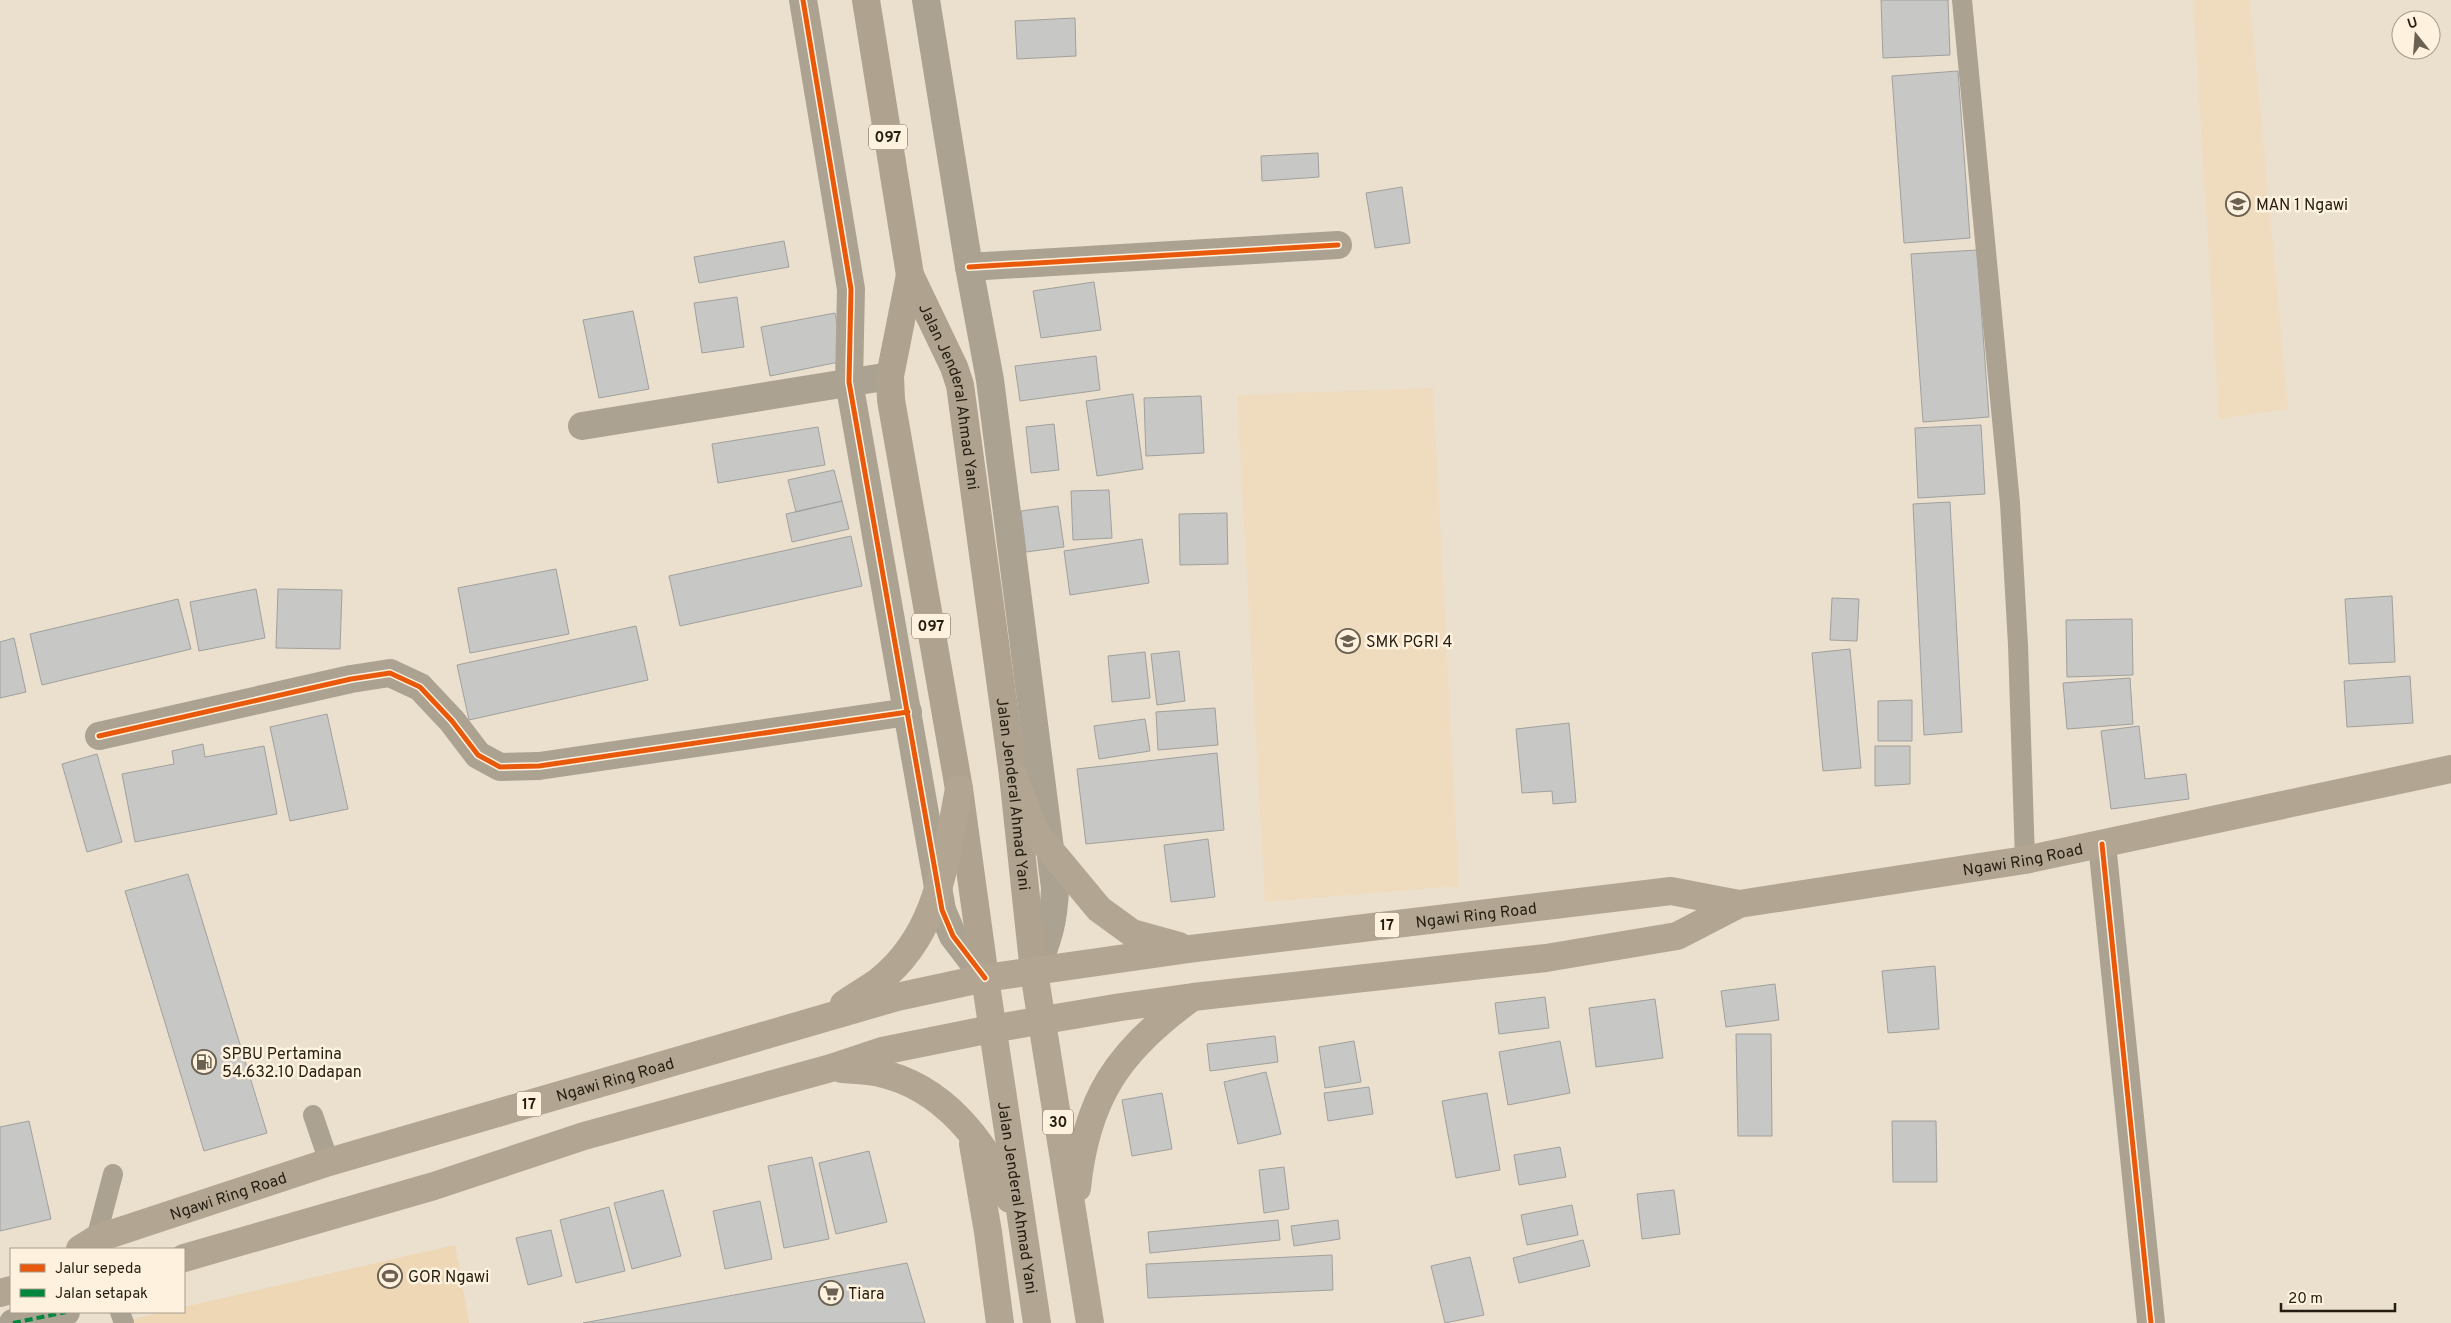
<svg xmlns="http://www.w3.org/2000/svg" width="2451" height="1323" font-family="Overpass,sans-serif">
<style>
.built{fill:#efdcbe}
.green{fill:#eed7b4}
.building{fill:#c7c7c5;stroke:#a0a09d}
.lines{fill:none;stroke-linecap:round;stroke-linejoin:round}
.service{stroke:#aca292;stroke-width:20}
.pedestrian{stroke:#aca292;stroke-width:28}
.minor{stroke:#aca292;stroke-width:28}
.tertiary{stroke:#aca292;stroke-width:28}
.primary{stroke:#afa38f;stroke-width:28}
.trunk{stroke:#b2a692;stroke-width:28}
.quiet{stroke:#00873e;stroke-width:4;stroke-dasharray:8 4;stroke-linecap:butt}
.cycleway-casing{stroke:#fef1dd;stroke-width:8}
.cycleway{stroke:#e8590c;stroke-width:5}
.labels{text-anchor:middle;stroke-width:5;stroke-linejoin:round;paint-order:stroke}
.shield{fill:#fef1dd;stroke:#665d4e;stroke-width:1}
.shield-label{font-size:15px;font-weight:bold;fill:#251d11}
.poi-label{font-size:16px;fill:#251d11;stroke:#fef1dd;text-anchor:start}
.street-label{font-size:16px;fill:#251d11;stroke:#fef1dd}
</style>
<rect width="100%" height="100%" fill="#ebdfce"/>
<path class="built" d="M2193,0H2250L2288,409L2219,419Z
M1433,388L1459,886L1265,902L1237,395Z"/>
<path class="green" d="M455,1245L469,1323H115L164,1312H184V1307Z"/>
<path class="building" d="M1881,0H1948L1950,55L1883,58Z
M1075,18L1076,56L1017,59L1015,21Z
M1958,71L1970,238L1904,243L1892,76Z
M1318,153L1319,177L1262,181L1261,156Z
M1402,187L1410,243L1375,248L1366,193Z
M784,241L789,267L699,283L694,257Z
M1977,250L1989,417L1923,422L1911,254Z
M1094,282L1101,330L1041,338L1033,291Z
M737,297L744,347L702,353L694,303Z
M633,311L649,389L599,398L583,320Z
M835,313L844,361L770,376L761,327Z
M1096,356L1100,390L1020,401L1015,366Z
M1133,394L1143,469L1097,476L1086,401Z
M1201,396L1204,453L1146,456L1144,398Z
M1054,424L1059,470L1031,473L1026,427Z
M1981,425L1985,494L1918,498L1915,428Z
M818,427L825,465L718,483L712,444Z
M834,470L842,501L796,512L788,480Z
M1109,490L1112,538L1073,540L1071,491Z
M842,501L849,529L792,542L786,514Z
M1950,502L1962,732L1924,735L1913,504Z
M1058,506L1064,547L1026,552L1021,511Z
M1227,513L1228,564L1180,565L1179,514Z
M851,536L862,586L680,626L669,576Z
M1142,539L1149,583L1070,595L1064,551Z
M556,569L569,634L470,653L458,588Z
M256,589L265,638L199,651L190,602Z
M278,589L342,590L340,649L276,648Z
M2392,596L2395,662L2349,664L2345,599Z
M1832,598L1859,599L1857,641L1830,640Z
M178,599L191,649L42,685L30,634Z
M2132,619L2133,675L2067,677L2066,620Z
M636,626L648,680L469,720L457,665Z
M14,638L26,692L0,698V642Z
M1850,649L1861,768L1823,771L1812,653Z
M1179,651L1185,701L1157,705L1151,654Z
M1145,652L1150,698L1112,702L1108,656Z
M2410,676L2413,723L2347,727L2344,681Z
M2130,678L2133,724L2067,729L2063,683Z
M1912,700V741H1878V701Z
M1215,708L1218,745L1158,750L1156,712Z
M327,714L348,809L290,821L270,727Z
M1145,719L1150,751L1099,759L1094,726Z
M1569,723L1576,802L1553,804L1552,791L1522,793L1516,729Z
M2139,726L2145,779L2186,774L2189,799L2111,809L2101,731Z
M203,744L205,757L264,746L277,814L135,842L122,774L174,764L172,751Z
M1875,746H1910V784L1875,786Z
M1217,753L1224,830L1086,844L1077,769Z
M97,754L122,842L87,852L62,764Z
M1208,839L1215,897L1171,902L1164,845Z
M188,874L267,1133L204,1151L125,891Z
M1935,966L1939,1029L1888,1033L1882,971Z
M1775,984L1779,1020L1726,1027L1721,991Z
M1545,997L1549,1028L1499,1034L1495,1003Z
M1655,999L1663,1058L1596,1067L1589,1008Z
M1736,1034H1771L1772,1136H1738Z
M1275,1036L1278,1062L1210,1071L1207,1044Z
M1354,1041L1361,1082L1325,1088L1319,1047Z
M1560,1041L1570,1093L1508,1105L1499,1052Z
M1266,1072L1281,1134L1238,1144L1224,1082Z
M1369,1087L1373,1114L1328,1121L1324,1093Z
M1162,1093L1172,1149L1132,1156L1122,1100Z
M1487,1093L1500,1170L1456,1178L1442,1101Z
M29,1121L51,1219L0,1231V1127Z
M1892,1121H1936L1937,1182H1893Z
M1560,1147L1566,1177L1519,1185L1514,1155Z
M869,1151L887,1222L836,1234L819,1163Z
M812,1157L829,1239L784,1248L768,1166Z
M1284,1167L1289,1209L1264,1213L1259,1170Z
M663,1190L681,1256L632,1269L614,1203Z
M1674,1190L1680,1234L1642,1239L1637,1194Z
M760,1201L772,1259L725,1269L713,1211Z
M1572,1205L1578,1235L1527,1245L1521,1215Z
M609,1207L625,1271L576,1283L560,1220Z
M1278,1220L1280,1240L1150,1253L1148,1232Z
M1338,1220L1340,1239L1294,1246L1291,1226Z
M551,1230L562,1276L528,1285L516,1238Z
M1583,1240L1590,1266L1519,1283L1513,1258Z
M1332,1255L1333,1290L1148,1298L1146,1264Z
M1470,1257L1484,1315L1445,1323L1431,1266Z
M907,1263L925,1323H583Z"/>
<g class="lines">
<path class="service" d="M1962,0L2010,503L2018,645L2025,860
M313,1115L329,1162
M100,1249L96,1239L113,1174
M120,1312L124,1323"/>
<path class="pedestrian" d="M13,1323L66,1312"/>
<path class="minor" d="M969,267L1338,245
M582,426L890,376
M99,736L351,679L390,673L420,687L452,721L478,755L500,767L539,766L908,712
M2102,844L2151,1323"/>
<path class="tertiary" d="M803,0L851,289L849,382L942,910L953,936L985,978
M926,0L969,267L990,380L1055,888C1054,921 1048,942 1034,972"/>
<g class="primary">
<path id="s1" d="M866,0L910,275L954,367L960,385L1013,775L1034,972"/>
<path d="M910,275L890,376L891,400L959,789L985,978"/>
</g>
<g class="trunk">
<path d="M1013,775L1035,832L1099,909L1132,933L1179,946"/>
<path d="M1034,972L1090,1323"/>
<path id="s2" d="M985,978L1037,1323"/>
<path d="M844,1004C855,996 868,989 879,981C940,933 945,859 959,789"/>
<path d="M842,1069C854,1070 868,1070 880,1073C943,1087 986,1142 1010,1199"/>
<path d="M973,1144L988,1232L1000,1323"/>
<path d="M1077,1188C1086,1099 1118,1051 1190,999"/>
<path id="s3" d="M80,1249L96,1239L329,1162L897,997L985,978L1189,949L1671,891L1739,904"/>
<path id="s4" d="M184,1258L434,1186L584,1136L831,1068L882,1051L991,1029L1121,1007L1193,997L1546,958L1677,936L1739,904L2025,860L2451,769"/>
<path d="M0,1293L11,1290"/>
</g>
<path class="quiet" d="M13,1323L66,1312"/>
<defs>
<path id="cycleway" d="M803,0L851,289L849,382L942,910L953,936L985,978
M969,267L1338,245
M99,736L351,679L390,673L420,687L452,721L478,755L500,767L539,766L908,712
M2102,844L2151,1323"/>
</defs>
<use href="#cycleway" class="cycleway-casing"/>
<use href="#cycleway" class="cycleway"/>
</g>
<defs>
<symbol id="school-ring" viewBox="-11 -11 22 22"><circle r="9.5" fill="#fef1dd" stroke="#6a6153" stroke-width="1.5"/><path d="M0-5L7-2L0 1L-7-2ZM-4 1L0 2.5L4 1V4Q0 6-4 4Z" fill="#6a6153"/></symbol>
<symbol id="fuel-ring" viewBox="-11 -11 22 22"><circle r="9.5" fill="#fef1dd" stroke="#6a6153" stroke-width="1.5"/><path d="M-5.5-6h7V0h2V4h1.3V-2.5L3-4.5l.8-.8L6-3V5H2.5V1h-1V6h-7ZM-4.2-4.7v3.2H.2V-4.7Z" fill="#6a6153"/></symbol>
<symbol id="stadium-ring" viewBox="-11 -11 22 22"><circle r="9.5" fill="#fef1dd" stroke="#6a6153" stroke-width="1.5"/><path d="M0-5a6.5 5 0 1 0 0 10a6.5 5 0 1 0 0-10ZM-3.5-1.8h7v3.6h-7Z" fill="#6a6153"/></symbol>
<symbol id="supermarket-ring" viewBox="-11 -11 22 22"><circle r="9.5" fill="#fef1dd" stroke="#6a6153" stroke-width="1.5"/><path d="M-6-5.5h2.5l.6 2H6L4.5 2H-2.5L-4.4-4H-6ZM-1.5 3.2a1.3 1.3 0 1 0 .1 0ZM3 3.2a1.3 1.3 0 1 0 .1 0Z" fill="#6a6153"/></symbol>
</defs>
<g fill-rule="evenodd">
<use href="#school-ring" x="2224" y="190" width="28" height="28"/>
<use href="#school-ring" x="1334" y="627" width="28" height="28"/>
<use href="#fuel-ring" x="190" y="1048" width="28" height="28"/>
<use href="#stadium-ring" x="376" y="1262" width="28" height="28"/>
<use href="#supermarket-ring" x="817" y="1279" width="28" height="28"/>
</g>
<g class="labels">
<g class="shield">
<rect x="869" y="124.5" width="38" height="25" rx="4"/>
<rect x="912" y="613.5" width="38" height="25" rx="4"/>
<rect x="1374.5" y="912.5" width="25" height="25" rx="4"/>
<rect x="516.5" y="1091.5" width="25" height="25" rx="4"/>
<rect x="1043" y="1109.5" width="30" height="25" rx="4"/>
</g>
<g class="shield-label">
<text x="888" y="142">097</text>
<text x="931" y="631">097</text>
<text x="1387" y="930">17</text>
<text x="529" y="1109">17</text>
<text x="1058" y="1127">30</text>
</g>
<g class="poi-label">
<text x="2256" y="210">MAN 1 Ngawi</text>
<text x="1366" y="647">SMK PGRI 4</text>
<text x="222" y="1059">SPBU Pertamina<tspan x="222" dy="18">54.632.10 Dadapan</tspan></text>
<text x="408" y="1282">GOR Ngawi</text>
<text x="848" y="1299">Tiara</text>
</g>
<g class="street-label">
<text dy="6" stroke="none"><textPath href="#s1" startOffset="408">Jalan Jenderal Ahmad Yani</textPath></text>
<text dy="6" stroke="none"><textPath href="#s1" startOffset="812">Jalan Jenderal Ahmad Yani</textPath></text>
<text dy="6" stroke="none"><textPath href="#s4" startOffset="1889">Ngawi Ring Road</textPath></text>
<text dy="6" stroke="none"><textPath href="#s3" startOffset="1441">Ngawi Ring Road</textPath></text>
<text dy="6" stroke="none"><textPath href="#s3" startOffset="562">Ngawi Ring Road</textPath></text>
<text dy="6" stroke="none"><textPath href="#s3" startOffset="158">Ngawi Ring Road</textPath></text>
<text dy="6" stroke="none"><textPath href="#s2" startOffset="222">Jalan Jenderal Ahmad Yani</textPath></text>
</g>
</g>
<rect x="10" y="1248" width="175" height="65" fill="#fef1dd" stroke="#a79c8b"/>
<rect x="20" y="1264" width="25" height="8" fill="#e8590c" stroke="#a79c8b"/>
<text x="55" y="1273" font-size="15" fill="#251d11">Jalur sepeda</text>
<rect x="20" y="1289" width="25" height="8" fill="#00873e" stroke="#a79c8b"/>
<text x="55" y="1298" font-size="15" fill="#251d11">Jalan setapak</text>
<g transform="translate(2416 35) rotate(343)"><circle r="24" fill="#fef1dd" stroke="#a79c8b"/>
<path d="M0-4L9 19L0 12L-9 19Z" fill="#6a6153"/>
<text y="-8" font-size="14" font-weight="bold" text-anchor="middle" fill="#251d11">U</text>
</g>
<path d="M2281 1303v8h114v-8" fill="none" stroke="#251d11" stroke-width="2.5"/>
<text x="2288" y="1303" font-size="15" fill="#251d11" stroke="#fef1dd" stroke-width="4" paint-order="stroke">20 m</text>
</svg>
